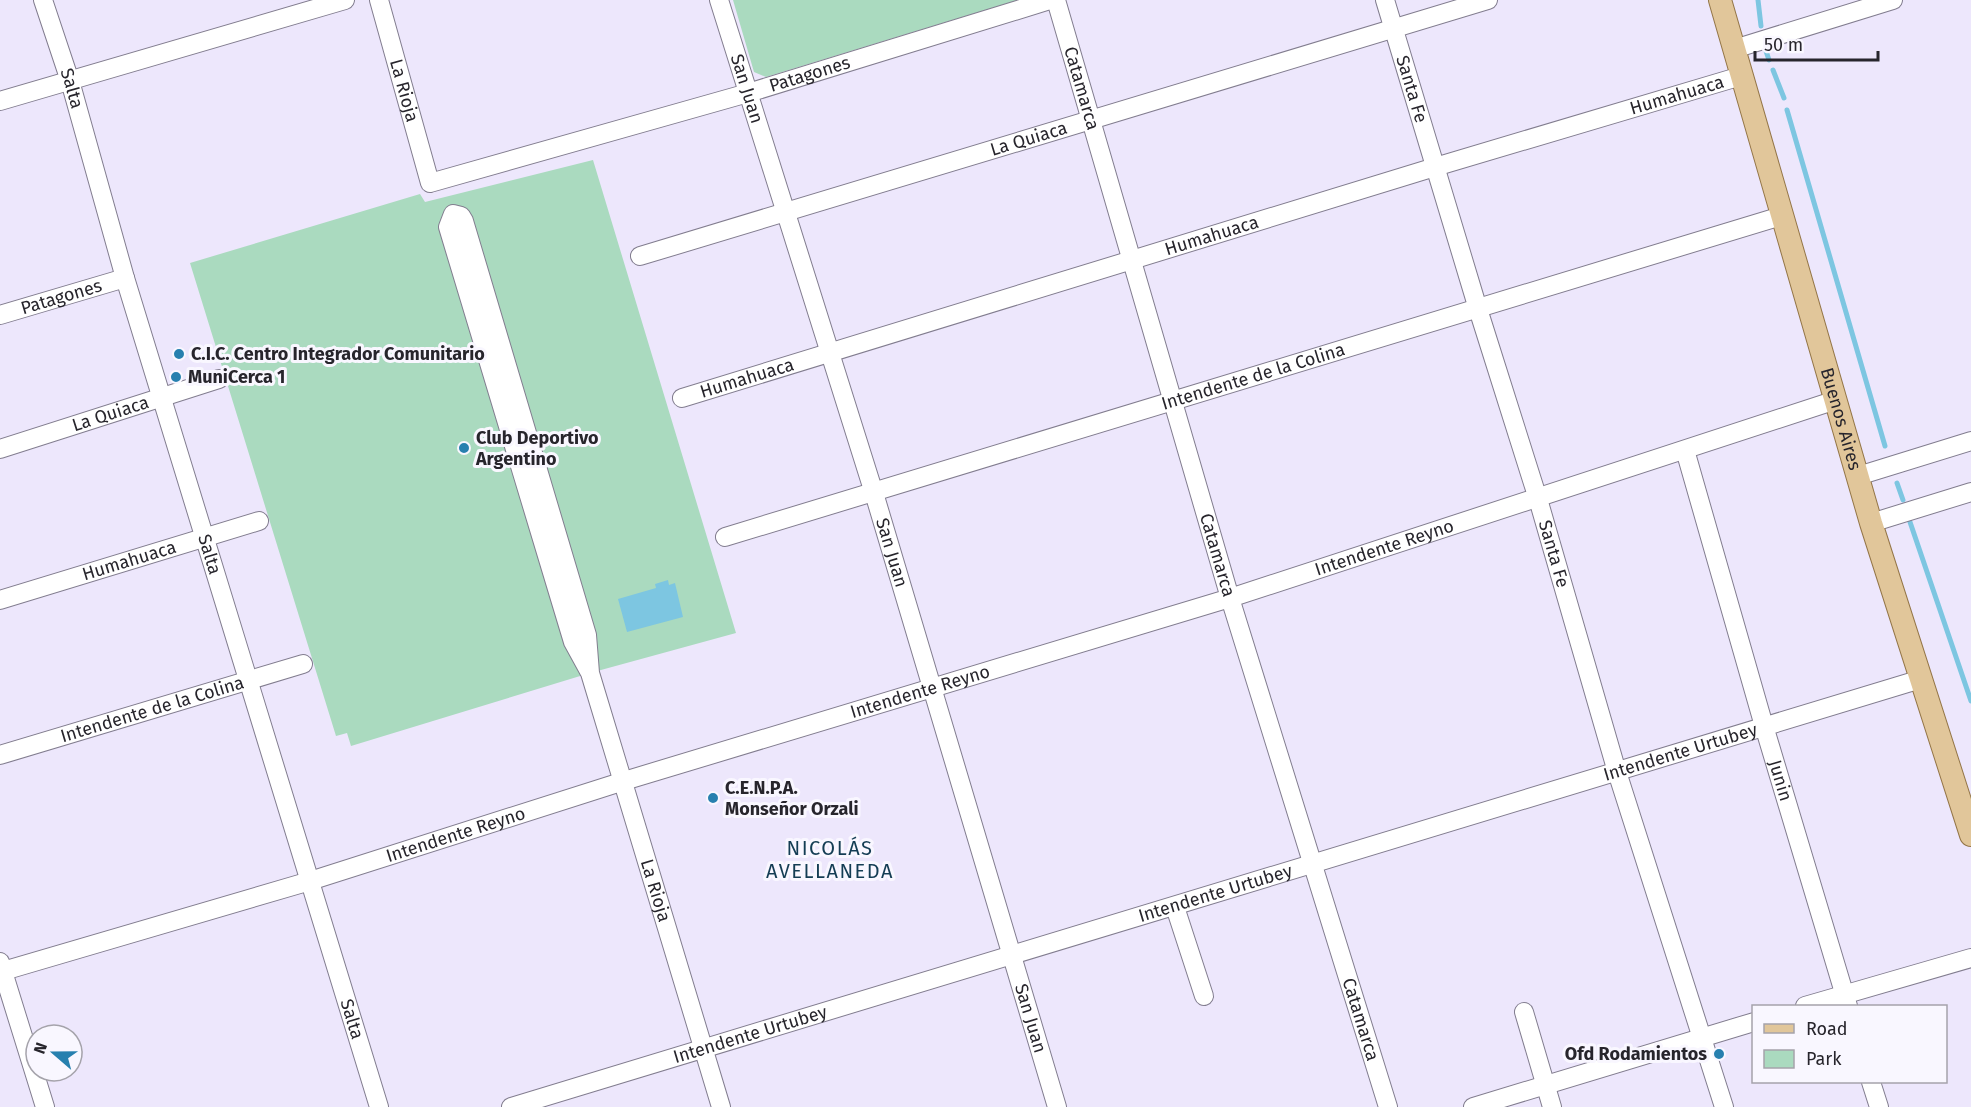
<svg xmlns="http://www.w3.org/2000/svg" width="1971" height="1107" font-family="'Fira Sans',sans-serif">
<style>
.green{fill:#aadabf}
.water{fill:#7dc6e1}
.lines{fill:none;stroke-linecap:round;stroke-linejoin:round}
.stream{stroke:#7dc6e1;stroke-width:5}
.minor-casing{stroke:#827d8f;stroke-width:20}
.major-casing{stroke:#937547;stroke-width:24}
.minor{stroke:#fff;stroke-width:18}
.major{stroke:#e1c69a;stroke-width:22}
.poi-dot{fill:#2780af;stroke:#f9f7ff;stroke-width:2}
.labels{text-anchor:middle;stroke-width:6;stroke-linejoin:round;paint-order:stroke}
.street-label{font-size:18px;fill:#27252c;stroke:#f9f7ff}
.poi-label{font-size:18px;font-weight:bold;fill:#27252c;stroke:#f9f7ff;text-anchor:start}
.neighbourhood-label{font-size:20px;letter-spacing:1.5px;fill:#143d54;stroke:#f9f7ff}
</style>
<rect width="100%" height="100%" fill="#ede7fc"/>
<path class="green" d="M733,0H1018L766,77L754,72Z
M593,160L736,633L590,673L351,746L347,733L336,736L190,263L420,194L425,202Z"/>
<path class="water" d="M668,580L669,585L675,583L683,617L627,632L618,599L656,588L655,584Z"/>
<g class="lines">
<path class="stream" d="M1758,0L1761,26
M1766,51L1769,60
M1773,70L1784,98
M1787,110L1885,446
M1897,483L1903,500
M1910,522L1971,701"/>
<defs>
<g id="minor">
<path id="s1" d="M43,0L70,81L125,278L379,1107"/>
<path id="s2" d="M379,0L430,183L748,93L1050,0"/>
<path id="s3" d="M719,0L874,493L1057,1107"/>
<path id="s4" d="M1056,0L1230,598L1388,1107"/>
<path id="s5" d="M1385,0L1478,309L1538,499L1617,772L1724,1107"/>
<path d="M1734,49L1893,0"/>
<path d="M0,101L345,0"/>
<path id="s6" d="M640,256L1488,0"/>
<path id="s7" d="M0,315L125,278"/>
<path id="s8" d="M682,398L1435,167L1741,76"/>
<path id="s9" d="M0,449L219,379"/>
<path id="s10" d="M1685,450L1764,726L1848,1006"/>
<path d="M1858,476L1971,441"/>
<path d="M1871,523L1971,492"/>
<path id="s11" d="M725,537L1781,216"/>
<path id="s12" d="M0,600L259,521"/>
<path id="s13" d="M590,673L587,635L464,221L461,216L453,214L448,227L573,642L590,673L721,1107"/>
<path id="s14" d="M0,755L303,664"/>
<path d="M1175,907L1204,996"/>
<path d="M0,962L45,1107"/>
<path id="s15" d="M0,972L310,881L624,781L1230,598L1836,400"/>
<path d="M1805,1006L1971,958"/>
<path d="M1524,1012L1552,1107"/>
<path d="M1871,1082L1879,1107"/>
<path id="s16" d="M511,1107L1921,679"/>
<path d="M1473,1107L1754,1022"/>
</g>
<g id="major">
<path id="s17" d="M1720,0L1871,523L1971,835"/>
</g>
</defs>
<use href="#minor" class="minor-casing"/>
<use href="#major" class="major-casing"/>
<use href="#minor" class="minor"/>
<use href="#major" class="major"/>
</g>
<g class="poi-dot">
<circle cx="179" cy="354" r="6"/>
<circle cx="176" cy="377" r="6"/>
<circle cx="464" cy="448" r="6"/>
<circle cx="713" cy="798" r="6"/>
<circle cx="1719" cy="1054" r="6"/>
</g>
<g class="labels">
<g class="street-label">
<text dy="6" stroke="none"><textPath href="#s2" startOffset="585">Patagones</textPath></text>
<text dy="6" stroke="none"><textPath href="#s1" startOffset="93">Salta</textPath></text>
<text dy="6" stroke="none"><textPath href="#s4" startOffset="92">Catamarca</textPath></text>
<text dy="6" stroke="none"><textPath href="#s3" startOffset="93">San Juan</textPath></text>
<text dy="6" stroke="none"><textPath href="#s5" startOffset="93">Santa Fe</textPath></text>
<text dy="6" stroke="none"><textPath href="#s2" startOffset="94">La Rioja</textPath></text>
<text dy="6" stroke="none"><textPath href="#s8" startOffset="1040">Humahuaca</textPath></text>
<text dy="6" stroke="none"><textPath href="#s6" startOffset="406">La Quiaca</textPath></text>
<text dy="6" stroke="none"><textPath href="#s8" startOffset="554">Humahuaca</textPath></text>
<text dy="6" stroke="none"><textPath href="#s7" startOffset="64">Patagones</textPath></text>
<text dy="6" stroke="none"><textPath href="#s8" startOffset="68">Humahuaca</textPath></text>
<text dy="6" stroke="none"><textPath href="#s11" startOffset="552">Intendente de la Colina</textPath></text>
<text dy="6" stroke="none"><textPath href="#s9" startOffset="116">La Quiaca</textPath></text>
<text dy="6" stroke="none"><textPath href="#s17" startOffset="436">Buenos Aires</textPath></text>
<text dy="6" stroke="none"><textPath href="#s15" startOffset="1448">Intendente Reyno</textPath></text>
<text dy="6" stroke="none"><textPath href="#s3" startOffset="579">San Juan</textPath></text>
<text dy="6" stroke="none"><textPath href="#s1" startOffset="579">Salta</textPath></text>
<text dy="6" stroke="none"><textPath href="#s5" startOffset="579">Santa Fe</textPath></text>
<text dy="6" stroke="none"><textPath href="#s4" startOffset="578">Catamarca</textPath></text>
<text dy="6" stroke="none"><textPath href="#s12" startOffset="135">Humahuaca</textPath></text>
<text dy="6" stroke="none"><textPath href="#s15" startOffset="962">Intendente Reyno</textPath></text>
<text dy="6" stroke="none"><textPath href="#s14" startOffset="159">Intendente de la Colina</textPath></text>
<text dy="6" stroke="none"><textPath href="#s16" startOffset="1222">Intendente Urtubey</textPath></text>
<text dy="6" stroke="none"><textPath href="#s10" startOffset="344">Junin</textPath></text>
<text dy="6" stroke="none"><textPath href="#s15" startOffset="476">Intendente Reyno</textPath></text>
<text dy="6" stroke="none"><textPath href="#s13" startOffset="1194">La Rioja</textPath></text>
<text dy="6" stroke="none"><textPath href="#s16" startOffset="736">Intendente Urtubey</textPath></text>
<text dy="6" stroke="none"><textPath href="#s1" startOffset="1065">Salta</textPath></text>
<text dy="6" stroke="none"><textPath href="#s3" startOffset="1065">San Juan</textPath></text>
<text dy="6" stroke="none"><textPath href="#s4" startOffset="1064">Catamarca</textPath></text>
<text dy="6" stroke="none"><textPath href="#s16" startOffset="250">Intendente Urtubey</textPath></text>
</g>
<g class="poi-label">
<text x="191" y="360">C.I.C. Centro Integrador Comunitario</text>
<text x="188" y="383">MuniCerca 1</text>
<text x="476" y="444">Club Deportivo<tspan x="476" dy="21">Argentino</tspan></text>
<text x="725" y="794">C.E.N.P.A.<tspan x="725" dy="21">Monseñor Orzali</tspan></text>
<text x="1707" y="1060" text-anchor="end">Ofd Rodamientos</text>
</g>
<g class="neighbourhood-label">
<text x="830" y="855">NICOLÁS<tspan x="830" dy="23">AVELLANEDA</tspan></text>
</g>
</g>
<rect x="1752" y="1005" width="195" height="78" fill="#f9f7ff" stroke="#a5a3ab" stroke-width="1.5"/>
<rect x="1764" y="1024" width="30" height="9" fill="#e1c69a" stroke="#a5a3ab" stroke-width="1.5"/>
<text x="1806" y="1035" font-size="18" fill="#27252c">Road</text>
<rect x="1764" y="1050" width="30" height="18" fill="#aadabf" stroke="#a5a3ab" stroke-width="1.5"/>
<text x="1806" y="1065" font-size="18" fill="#27252c">Park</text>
<g transform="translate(54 1053) rotate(290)"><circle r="28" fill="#f9f7ff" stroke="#a5a3ab" stroke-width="1.5"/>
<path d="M0-4.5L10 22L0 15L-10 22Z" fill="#2780af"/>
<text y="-9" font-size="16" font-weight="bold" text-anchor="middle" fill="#27252c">N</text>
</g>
<path d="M1755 51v9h123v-9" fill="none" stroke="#27252c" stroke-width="3"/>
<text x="1764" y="51" font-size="18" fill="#27252c" stroke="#f9f7ff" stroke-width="4.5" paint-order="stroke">50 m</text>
</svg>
